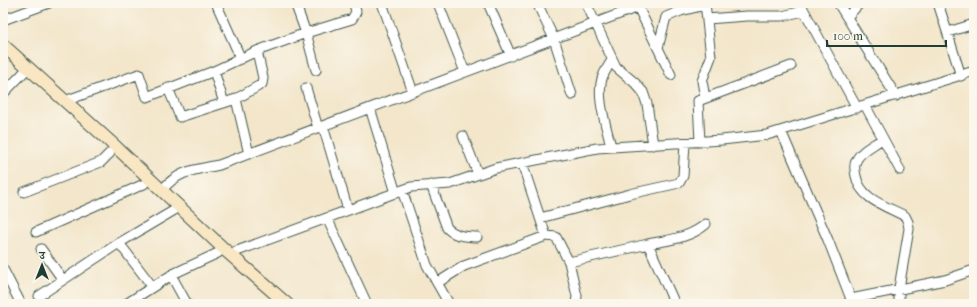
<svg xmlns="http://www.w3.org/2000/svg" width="977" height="307" font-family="'IM FELL French Canon','Noto Serif Devanagari',serif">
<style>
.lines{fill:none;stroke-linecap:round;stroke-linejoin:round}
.street-casing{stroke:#3f564b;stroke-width:11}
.secondary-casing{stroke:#3f564b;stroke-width:14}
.street{stroke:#fff;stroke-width:9}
.secondary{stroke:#f9e7c3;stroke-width:12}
</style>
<rect width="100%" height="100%" fill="#fbf7ec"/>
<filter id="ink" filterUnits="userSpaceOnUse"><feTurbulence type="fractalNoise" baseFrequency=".025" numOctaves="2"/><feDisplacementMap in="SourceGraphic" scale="8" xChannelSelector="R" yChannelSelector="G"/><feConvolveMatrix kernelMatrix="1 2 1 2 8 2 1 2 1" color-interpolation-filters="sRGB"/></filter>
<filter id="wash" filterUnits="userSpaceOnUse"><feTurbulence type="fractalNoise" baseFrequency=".012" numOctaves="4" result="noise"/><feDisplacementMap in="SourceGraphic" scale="16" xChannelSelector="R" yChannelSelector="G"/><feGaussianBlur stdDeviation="0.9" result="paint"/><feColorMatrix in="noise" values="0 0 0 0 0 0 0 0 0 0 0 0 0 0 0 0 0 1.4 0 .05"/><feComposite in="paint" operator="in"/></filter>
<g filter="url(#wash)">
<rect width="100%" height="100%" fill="#f3e6cb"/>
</g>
<g filter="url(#ink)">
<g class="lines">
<defs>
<path id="street" d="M216,3L241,59
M295,3L306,33L316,70
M382,3L413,92
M438,3L465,72
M488,3L511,56
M537,3L554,39L572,95
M586,3L616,67L635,83L643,92L647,104L653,145
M800,3L857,108
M838,3L896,96
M938,3L961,76
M847,17L860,3
M707,19L747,16H782L804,11
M3,20L49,3
M948,32L974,24
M658,48L666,17L681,11L705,5
M214,71L224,103
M168,88L180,117L236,99L262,84L263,78L257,51
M306,88L318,128
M3,94L28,68
M705,98L702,81L711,57L705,3
M236,99L249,154
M65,101L139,74L147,97L214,71L257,51L306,33L352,19L356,12L354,3
M865,105L900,170
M370,108L396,193
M323,126L348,210
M781,131L828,240L853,304
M463,136L478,174
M882,139C874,145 860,151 856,161C854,165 855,172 856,176C860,199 886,206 905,216L908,222L909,229L899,288V304
M700,142L698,101L791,66
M611,147C607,128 595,95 603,76C605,71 609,65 612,60
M431,185L447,228C456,237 465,236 477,237
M162,190C179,170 195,170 219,165L638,7L671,75
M402,190L427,265L449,304
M24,192L101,162L110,153
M327,218L367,304
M540,218L630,194L679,183L683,176L685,143
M36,232L144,184
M546,236L556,237L569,262L648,244L675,304
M119,243L152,286
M648,244C668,240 690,238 706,224
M41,249L63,280L119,243L173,211
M229,254L411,187L450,184L496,168L597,148L722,140L767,135L974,71
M569,262L577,296L576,304
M3,269L21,304
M171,275L187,304
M437,283L464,266L546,236L522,163
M39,296L63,280
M848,303L851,299L945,280L974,270
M126,304L173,274L218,253
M973,304H974"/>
<path id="secondary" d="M3,45L116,147L225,250L287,304"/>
</defs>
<use href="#street" class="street-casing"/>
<use href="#secondary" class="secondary-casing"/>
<use href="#street" class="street"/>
<use href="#secondary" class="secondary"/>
</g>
</g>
<rect width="977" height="307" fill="none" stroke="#fbf7ec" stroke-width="16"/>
<g transform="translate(42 265)" stroke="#fbf7ec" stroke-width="3" paint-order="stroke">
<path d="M0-3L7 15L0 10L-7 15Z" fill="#1f3d34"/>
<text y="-6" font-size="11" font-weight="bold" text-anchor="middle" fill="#1f3d34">उ</text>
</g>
<path d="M827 40v6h119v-6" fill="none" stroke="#1f3d34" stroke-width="2"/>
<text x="833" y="40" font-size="12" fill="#1f3d34" stroke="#fbf7ec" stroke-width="3" paint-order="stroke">100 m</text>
</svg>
